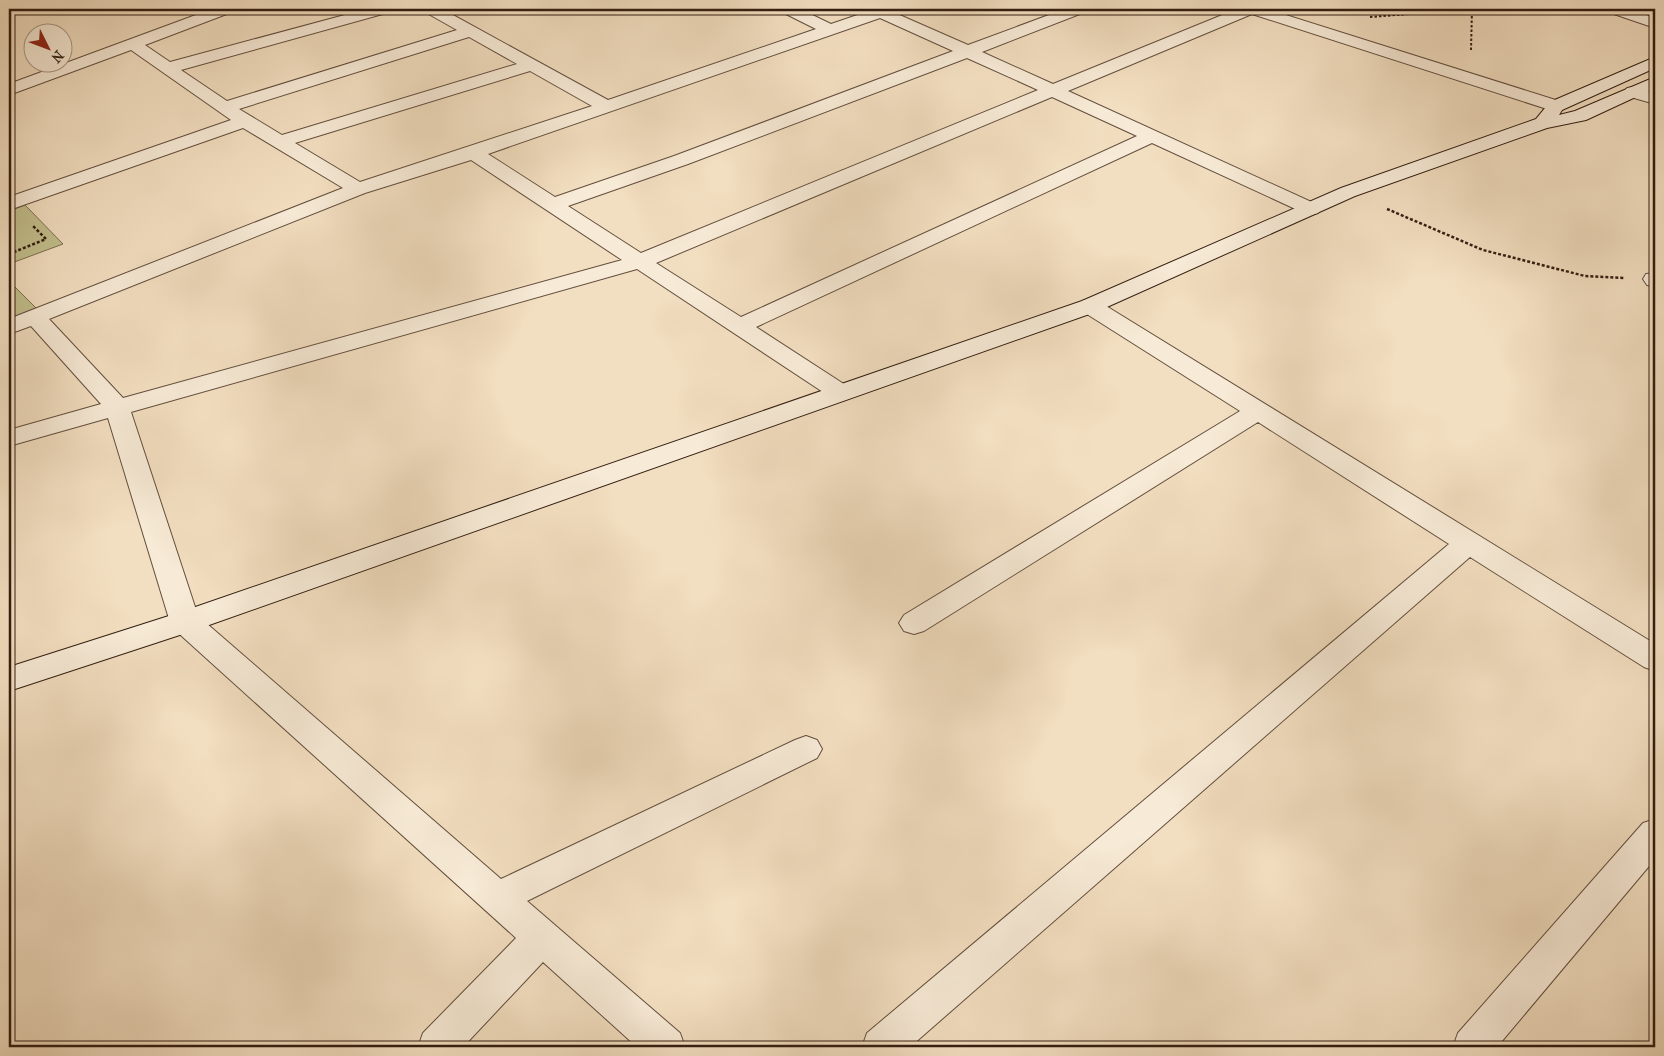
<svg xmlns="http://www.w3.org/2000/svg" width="1664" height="1056" font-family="'IM FELL French Canon',serif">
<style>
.green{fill:#c2bf8d;stroke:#7a6e4f}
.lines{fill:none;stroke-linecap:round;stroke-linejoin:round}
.minor-casing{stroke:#634e3d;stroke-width:2}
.secondary-casing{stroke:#331e11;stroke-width:2}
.path-far1{stroke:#331e11;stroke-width:2;stroke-dasharray:2.5 2;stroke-linecap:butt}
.path{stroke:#331e11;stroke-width:2.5;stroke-dasharray:3 2;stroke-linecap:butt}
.minor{fill:#f7ead6;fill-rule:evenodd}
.secondary{fill:#f7ead6;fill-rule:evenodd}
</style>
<rect width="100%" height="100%" fill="#f2dec0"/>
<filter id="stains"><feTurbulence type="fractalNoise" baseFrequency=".004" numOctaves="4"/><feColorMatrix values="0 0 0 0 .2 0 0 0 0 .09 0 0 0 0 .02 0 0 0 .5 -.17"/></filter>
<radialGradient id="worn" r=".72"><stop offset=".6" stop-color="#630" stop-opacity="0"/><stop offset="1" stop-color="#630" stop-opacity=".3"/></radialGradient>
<path class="green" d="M25,205L63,244L9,264V211Z
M9,281L36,308L9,319Z"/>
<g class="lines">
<defs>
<path id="minor" d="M212,9H234L232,12L145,45L170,62L367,9H392L390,12L181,70L227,101L457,30L425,12L423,9H442L608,100L816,29L782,12L780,9H800L831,24L875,9H898L895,13L968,45L1065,9H1087L1085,12L982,52L1053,84L1237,9H1267L1562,102L1565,106L1562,110H1550L1252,14L1068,91L1318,205L1321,209L1318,213L1311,215L1304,213L1152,143L756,327L850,388L853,393L850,398L841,401L832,398L637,269L131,412L198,616L501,879L795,740L806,736L817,740L822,749L817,758L527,901L680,1033L685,1047H637L543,962L463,1047H418L423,1033L516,938L175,630L170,622L108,418L9,446V430L101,404L31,326L9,334V319L343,188L243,128L9,210V197L231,120L131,50L9,95V84ZM880,18L953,51L674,156L555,197L488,154ZM469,37L517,64L282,135L239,109ZM967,58L1038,90L641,253L568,206L688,164ZM530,71L592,106L360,182L295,143ZM1052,97L1137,136L741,317L656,263ZM471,160L622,260L123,398L49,319L365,193Z
M1606,9H1629L1655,18V28L1608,12Z
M1633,87L1655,93V104L1627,96L1624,92L1627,88Z
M1655,273V287L1647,285L1643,279L1646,274Z
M1090,299L1098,301L1655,644V671L1644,667L1470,557L910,1047H862L867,1033L1449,544L1258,422L924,631L914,634L904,631L899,623L904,615L1240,411L1082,311L1079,306L1082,301Z
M1655,819V859L1497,1047H1453L1458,1033L1643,823Z"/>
<path id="secondary" d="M1655,57V68L1562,110L1559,115L1575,111L1655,77V88L1586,120L1547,128L1355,196L1098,311L195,630L9,691V667L175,614L1082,301L1341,188L1536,119L1550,102Z"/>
</defs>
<use href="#minor" class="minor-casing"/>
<use href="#secondary" class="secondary-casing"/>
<path class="path-far1" d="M1370,17L1476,9
M1471,50L1472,9"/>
<path class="path" d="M1387,209L1483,250L1585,276L1624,278
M9,254L46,239L33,226"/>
<use href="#minor" class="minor"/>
<use href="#secondary" class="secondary"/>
</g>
<rect width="1664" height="1056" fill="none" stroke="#f2dec0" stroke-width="30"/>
<rect x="10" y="10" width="1644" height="1036" fill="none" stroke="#331e11" stroke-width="2.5"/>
<rect x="15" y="15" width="1634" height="1026" fill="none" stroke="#331e11"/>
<g transform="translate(48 48) rotate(132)"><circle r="24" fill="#f7ead6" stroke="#a99887"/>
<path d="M0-4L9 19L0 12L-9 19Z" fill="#8f2418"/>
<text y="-8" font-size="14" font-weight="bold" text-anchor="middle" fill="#331e11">N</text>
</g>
<rect width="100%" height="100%" filter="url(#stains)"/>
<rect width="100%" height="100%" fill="url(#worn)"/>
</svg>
